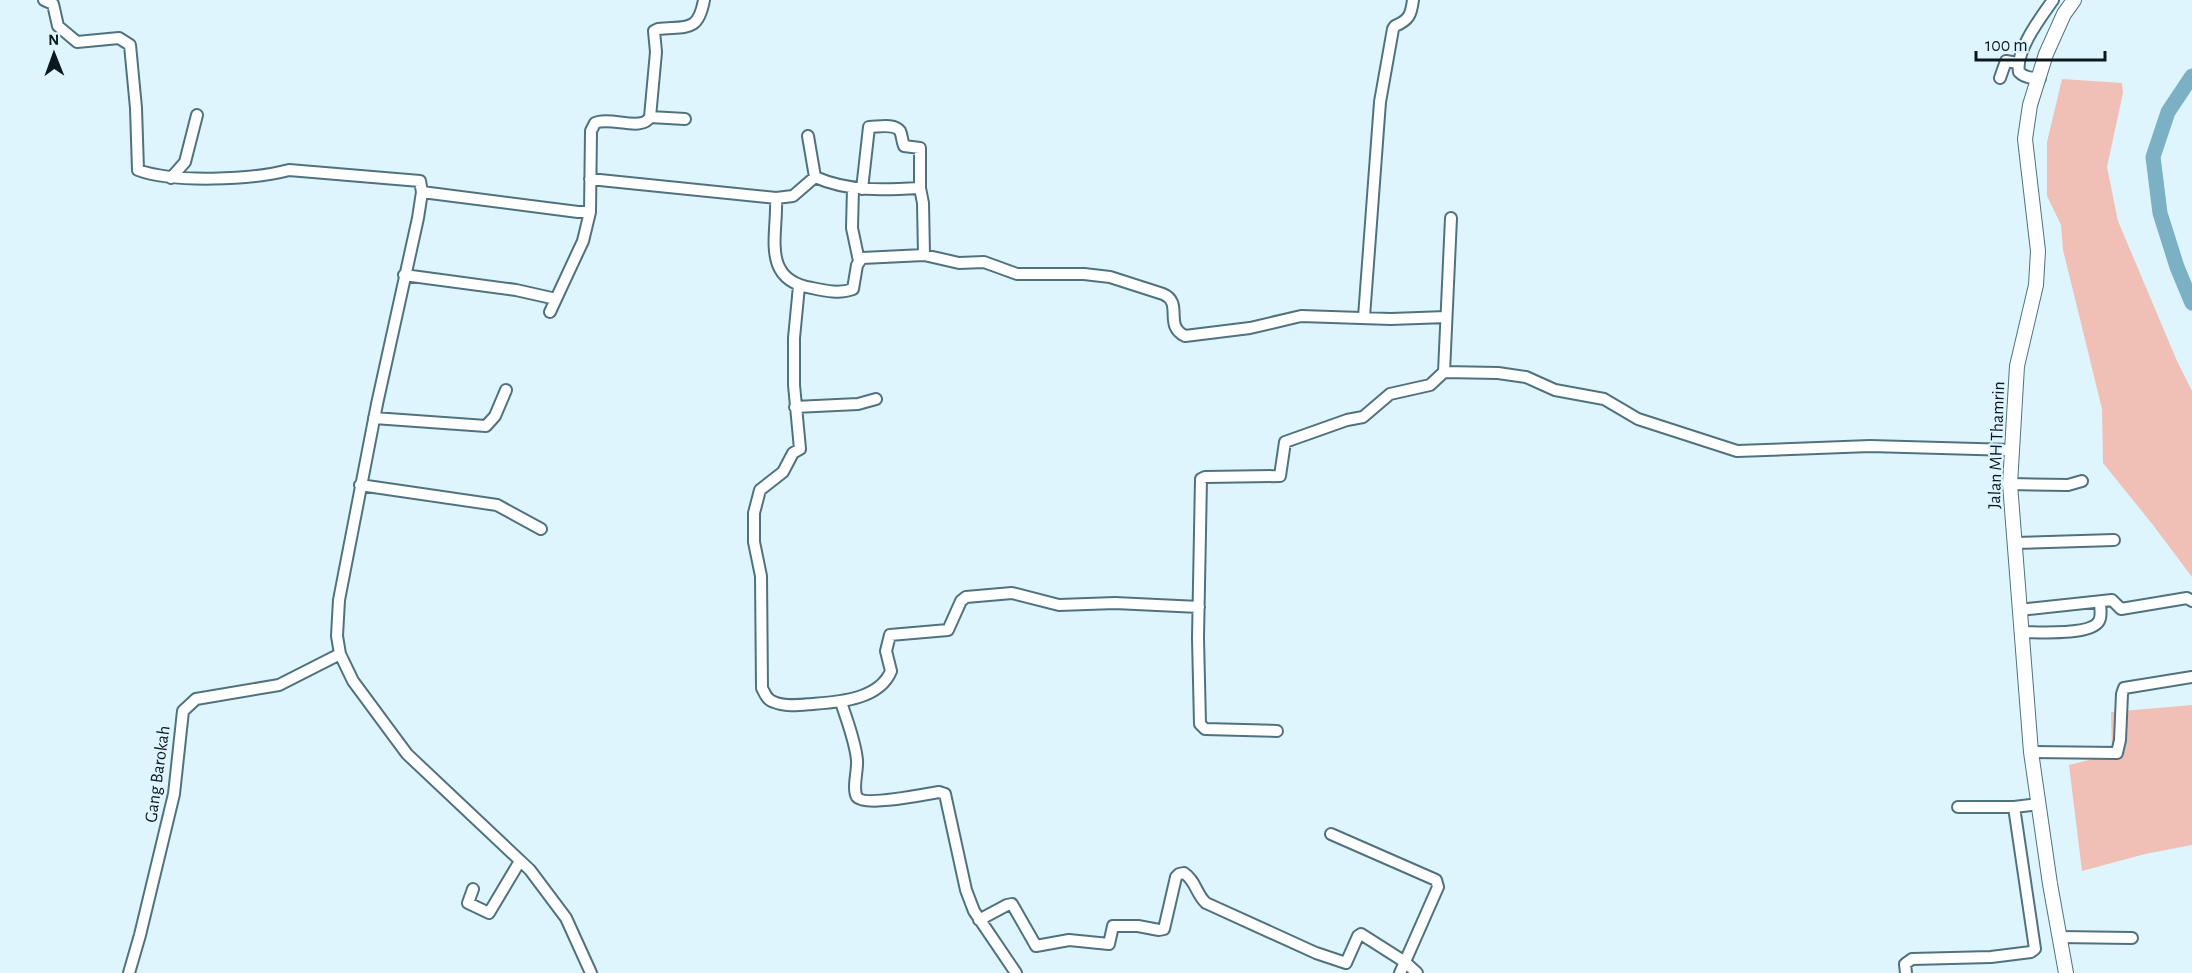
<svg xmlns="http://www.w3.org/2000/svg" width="2192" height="973" font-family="'Alegreya Sans',sans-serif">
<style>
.green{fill:#f0c0b7}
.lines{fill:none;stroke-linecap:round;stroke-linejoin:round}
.river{stroke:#7bb0c5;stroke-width:15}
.street-casing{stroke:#50727f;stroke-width:14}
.secondary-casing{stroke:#50727f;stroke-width:16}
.street{stroke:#fff;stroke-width:10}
.secondary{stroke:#fff;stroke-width:14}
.labels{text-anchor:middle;stroke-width:4.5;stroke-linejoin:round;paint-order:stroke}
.street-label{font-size:18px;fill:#0b191e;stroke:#dff5fe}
</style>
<rect width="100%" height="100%" fill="#dff5fe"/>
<path class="green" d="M2062,79L2122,83L2123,93L2107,167L2118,221L2177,361L2192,391V577L2153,525L2103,463L2102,409L2063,250L2061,225L2047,196V142Z
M2192,705V845L2145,854L2082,871L2069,765L2112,754L2111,712Z"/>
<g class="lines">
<path class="river" d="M2192,76L2168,112L2153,157L2160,213L2177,267L2192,303"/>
<defs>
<path id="street" d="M44,0L53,4L58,26L77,42L119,38L130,45L136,108L138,170C173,183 252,180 289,170L420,181L422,192L418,218L377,404L339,600L337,636L340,654L353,681L407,754L530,870L566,918L591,973
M2000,78L2006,61L2018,63
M2040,78C2032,78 2025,78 2019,72C2015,51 2041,17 2053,0
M650,117L685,119
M808,136L815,177
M171,178L185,162L197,115
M590,179L776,198C778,234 760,280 812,288C826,291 840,294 853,289L857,265L862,258L924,255L959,263L984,262L1017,274H1084L1110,277L1163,294C1184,303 1163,325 1185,336L1250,328L1301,316L1391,319L1446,317
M853,188L852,228L859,261
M862,189L869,127C878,127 894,123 900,131C902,135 902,141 904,146L920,148V188
M422,192L578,212H590L591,131L595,123C610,116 642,132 650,117L656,52L654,31L658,29C686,26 698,33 704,0
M776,198L793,196L815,177C849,192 884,190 920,188L923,203L924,255
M1451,218L1444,372L1498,373L1526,377L1555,390L1604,399L1638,419L1737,451L1870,446L2012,450
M404,275L516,290L556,299L583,241L590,212
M799,286L794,338V385L800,449L793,453L783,472L760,490L754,513V542L761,576L762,688C765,694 767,700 774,702C785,707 800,705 812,704C838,702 879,700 891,671L886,651L890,635L948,630L961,601L966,597L1012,593L1059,605L1115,603L1199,607
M550,312L556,299
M1364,317L1380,102L1393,29L1395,26C1409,20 1411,15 1413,0
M795,407L858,404L876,399
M374,418L486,426L495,416L506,390
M2010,484L2068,485L2082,481
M360,485L497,505L541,529
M2014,543L2114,540
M2019,610L2112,600L2121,609L2187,598L2192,601
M2021,632C2037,632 2091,636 2099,621C2102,616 2100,608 2100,602
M841,702C847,721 855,740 857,760C858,770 852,789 857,797C865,807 926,794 939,792L945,794L966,890L974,911L1016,973
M1277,731L1205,729L1200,724L1198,638L1201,479L1205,477L1280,476L1285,442L1347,420L1363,417L1390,394L1430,385L1444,372
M2031,752L2117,753L2120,740L2122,694L2124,688L2192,677
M1958,807H2014L2039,804
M1331,834L1436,880L1438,887L1400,973
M473,889L468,903L489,913L520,861
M979,920L1007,905L1012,904L1036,946L1069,940L1109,944L1113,926H1138L1159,930L1164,929L1176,877L1179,874L1184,873C1196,881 1196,894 1206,903L1316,953L1346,963L1358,936L1361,934L1405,962L1417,973
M2059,937L2132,938
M129,973L140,935L174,794L183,711L196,699L279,685L340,654
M1906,973L1905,964L1912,959L1991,957L2031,952L2035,949L2014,807"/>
<path id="secondary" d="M2066,973L2050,884L2031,752L2010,484L2017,366L2036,285L2038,251L2025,139L2030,105L2046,54L2064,14L2074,0"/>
</defs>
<use href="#street" class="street-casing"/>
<use href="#secondary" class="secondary-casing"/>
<use href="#street" class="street"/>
<use href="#secondary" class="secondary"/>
</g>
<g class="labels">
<g class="street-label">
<text transform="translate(1996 445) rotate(-88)" y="6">Jalan MH Thamrin</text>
<text transform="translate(157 774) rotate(-82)" y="6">Gang Barokah</text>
</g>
</g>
<g transform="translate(54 54) rotate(359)" stroke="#dff5fe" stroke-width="4.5" paint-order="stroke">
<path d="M0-4.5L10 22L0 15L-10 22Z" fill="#0b191e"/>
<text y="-9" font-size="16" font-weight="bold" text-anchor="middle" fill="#0b191e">N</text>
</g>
<path d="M1976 51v9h129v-9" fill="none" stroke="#0b191e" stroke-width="3"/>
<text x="1985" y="51" font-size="18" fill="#0b191e" stroke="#dff5fe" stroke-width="4.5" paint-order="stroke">100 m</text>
</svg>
